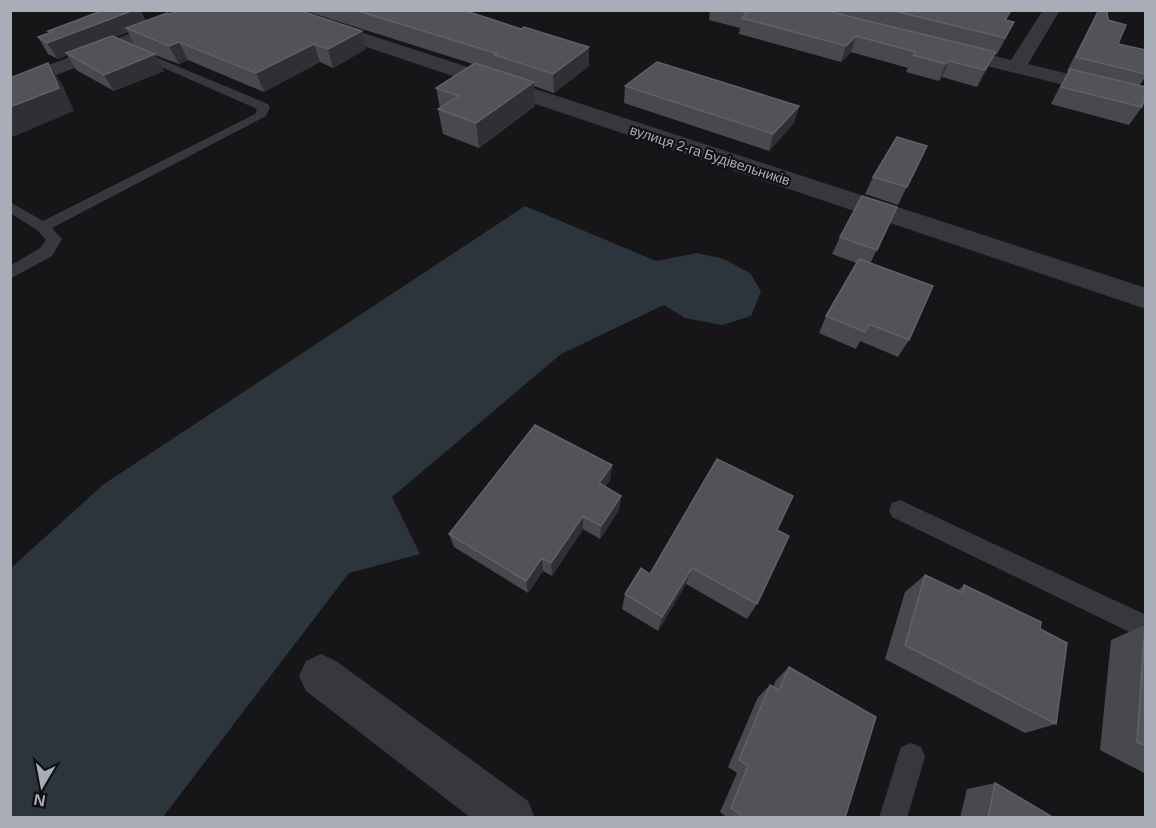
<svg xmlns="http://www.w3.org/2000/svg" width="1156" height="828" font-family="Arial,sans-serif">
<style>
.water{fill:#2c353c}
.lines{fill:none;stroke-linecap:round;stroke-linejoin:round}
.service{fill:#37383d;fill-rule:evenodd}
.minor{fill:#37383d;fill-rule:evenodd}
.wall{fill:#47494d;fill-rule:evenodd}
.shaded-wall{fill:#2f3033}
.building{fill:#525359;stroke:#5f6168;stroke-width:1.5}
.labels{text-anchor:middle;stroke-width:4.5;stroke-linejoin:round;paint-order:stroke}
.far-street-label{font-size:14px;fill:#a8adb8;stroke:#111113}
</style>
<rect width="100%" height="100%" fill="#161618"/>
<path class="water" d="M525,206L656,261L697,253L724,259L750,273L761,291L751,316L722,325L685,318L664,305L561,354L392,497L420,554L349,573L163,817H11V568L104,484Z"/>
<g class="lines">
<path class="service" d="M136,49L268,104L270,107L266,116L52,228L62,239L52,256L10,279V266L40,248L46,240L37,230L10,213V202L43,221L255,114L257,109L132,54V50Z
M900,500L1146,615V640L892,517L889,510L892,503Z
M911,743L921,747L925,757L907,818H879L901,747Z"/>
<path class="minor" d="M191,10H216L214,14L10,93V80Z
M266,10H293L1146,288V309L268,14Z
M1043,10H1060L1028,64L1146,93V105L942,55L939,51L942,47L949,45L1011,60Z
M321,654L336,661L528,801L535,818H471L306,691L299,676L306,661Z"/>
</g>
<path class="wall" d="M140,10L146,21L170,14L362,31L366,49L333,68L320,62L264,92L188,60L179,64L155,55L164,71L114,91L76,70L67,55L58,59L48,54L38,37L50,33L48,31ZM128,32L135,46L115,37Z
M302,10H463L589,66L554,93L534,86L535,106L479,148L443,134L438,109L440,108L436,88L473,64Z
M710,10H1005L1006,38L997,54H995L977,87L942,77L939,81L906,72L908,68L851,52L841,62L739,34L740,28L709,20Z
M1098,10H1107L1108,20L1118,44L1146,50V76L1139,86L1142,107L1129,125L1051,104L1060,86L1069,72L1067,71Z
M625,86L799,106L794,123L769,151L624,103Z
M927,146L898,205L865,194L873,177Z
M897,207L870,264L909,340L898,357L860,341L856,349L819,333L826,316L856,263L832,254L840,237Z
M612,465L610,480L605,487L621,496L619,510L600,539L583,529L552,576L543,571L528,593L454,547L449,534Z
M777,530L757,604L747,619L686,584L658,631L622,609L625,594L650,574Z
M925,575L958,590L964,585L1040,629L1056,724L1025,733L885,659L905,592Z
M1145,625L1146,626V774L1100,750L1111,640Z
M789,667L845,818H728L720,812L737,773L728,767L758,697L770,685L773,687L776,680Z
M995,783L1054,818H960L967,789Z"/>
<path class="shaded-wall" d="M134,10H140L147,24L126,28L128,32L69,55L66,53L67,55L58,59L47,43Z
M1014,22L1006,38L997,54L1005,38Z
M362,31L366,49L333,68L328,49Z
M856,36L851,52L841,62L846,46Z
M179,42L188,60L179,64L169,46Z
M314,44L320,62L264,92L256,73Z
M589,47V66L554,93L553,74Z
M996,52L988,68L977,87L985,70Z
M155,54L164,71L114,91L104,75Z
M949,61L942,77L939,81L946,64Z
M48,63L63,86L74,111L10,138V107Z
M534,82L535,106L479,148L476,123Z
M799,106L794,123L769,151L773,134Z
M612,465L610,480L598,498L599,483Z
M621,496L619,510L600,539L601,526Z
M583,516V529L552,576L551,563Z
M542,558L543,571L528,593L526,581Z
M692,568L686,584L658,631L662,617Z"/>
<path class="building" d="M104,10H134L47,43L38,37L52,32L48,31Z
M179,10H298L362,31L328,49L314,44L256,73L179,42L169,46L126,28L167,13L170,14Z
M355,10H463L521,29L524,27L589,47L553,74L495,55L498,54Z
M737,10H823L996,52L985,70L949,61L946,64L913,55L916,52L856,36L846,46L742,18L747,13Z
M890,10H1005L1010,12L1005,20L1014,22L1005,38Z
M1099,10H1107L1108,20L1126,25L1118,44L1146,50V74L1076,57Z
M112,36L155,54L104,75L66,53Z
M657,62L799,106L773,134L625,86Z
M48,63L59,88L10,107V78Z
M475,63L534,82L476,123L438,109L459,96L436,88Z
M1070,69L1146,87L1142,107L1061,87Z
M897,137L927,146L907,187L873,177Z
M862,196L897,207L877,250L840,237Z
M859,259L933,286L909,340L869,324L865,332L826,316Z
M535,425L612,465L599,483L621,496L601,526L583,516L551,563L542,558L526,581L449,534Z
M717,459L793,496L777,530L789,536L757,604L692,568L662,617L625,594L641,568L650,574Z
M925,575L963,593L964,585L1041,622L1040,629L1067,643L1056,724L905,645Z
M1145,625L1146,626V746L1137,742Z
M789,667L876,717L845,818H745L731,808L748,766L739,760L770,685L779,690Z
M995,783L1054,818H988Z"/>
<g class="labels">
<g class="far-street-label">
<text transform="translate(710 155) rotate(18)" y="5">вулиця 2-га Будівельників</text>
</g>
</g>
<rect width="1156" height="828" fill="none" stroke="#a8adb8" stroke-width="24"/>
<g transform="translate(42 786) rotate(190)" stroke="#111113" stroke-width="4.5" paint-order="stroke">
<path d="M0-4.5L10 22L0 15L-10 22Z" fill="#a8adb8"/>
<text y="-9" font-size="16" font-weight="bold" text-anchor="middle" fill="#a8adb8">N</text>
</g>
</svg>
